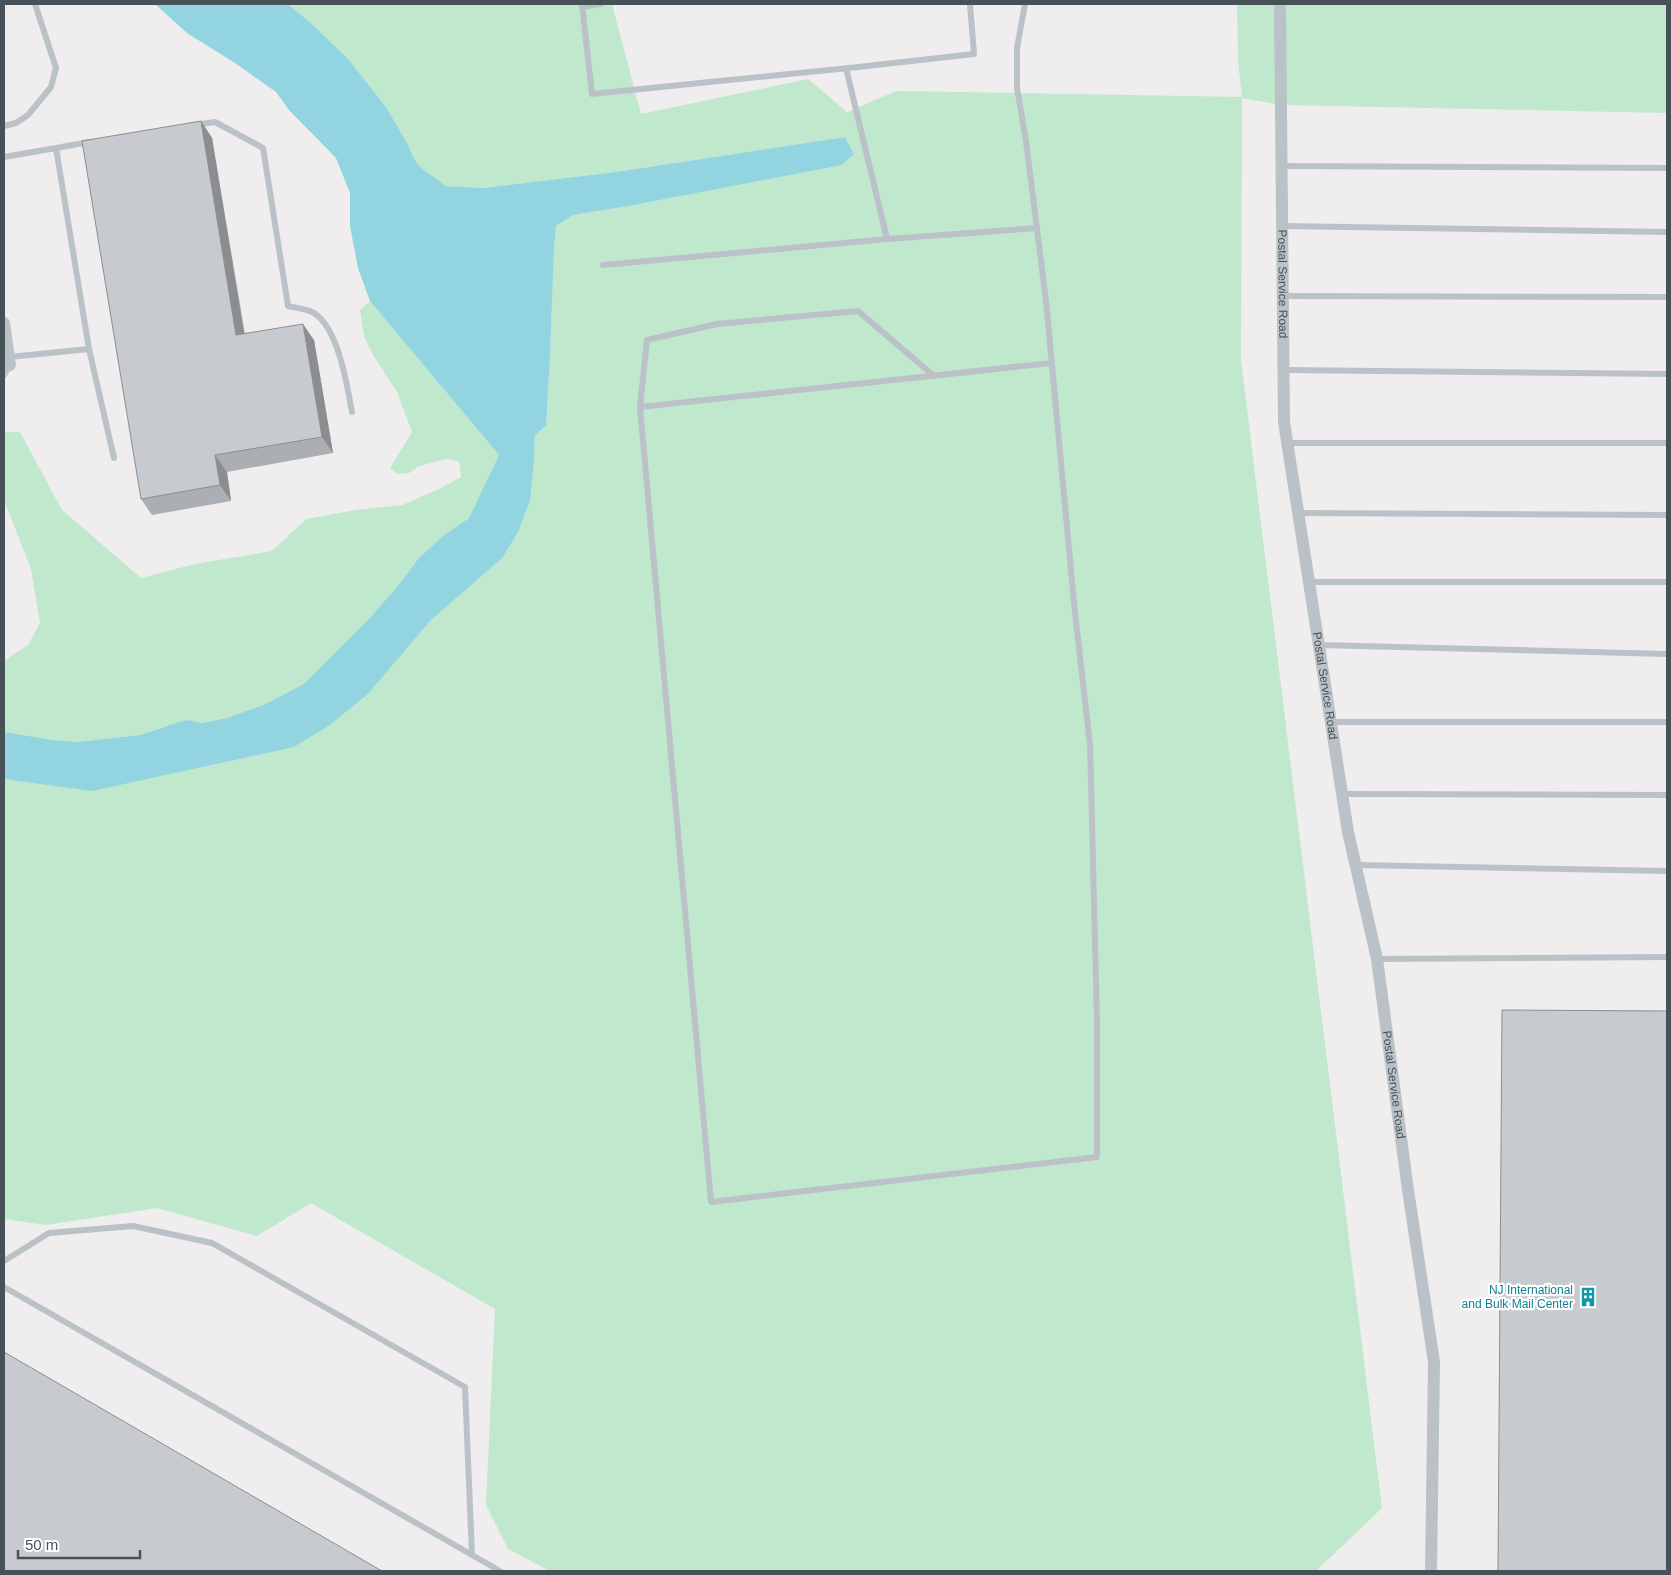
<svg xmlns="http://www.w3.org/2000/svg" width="1671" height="1575" font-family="Arial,sans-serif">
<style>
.green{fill:#c0e8cd}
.water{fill:#92d4e0}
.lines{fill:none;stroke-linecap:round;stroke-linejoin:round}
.lane{stroke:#bac2c8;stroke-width:6}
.street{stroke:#bac2c8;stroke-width:12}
.wall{fill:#abaeb2}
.shaded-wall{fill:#8b8d91}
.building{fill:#c7cacf;stroke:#8b8d91}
.labels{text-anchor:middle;stroke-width:4.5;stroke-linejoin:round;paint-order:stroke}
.street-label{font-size:12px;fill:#475158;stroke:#fff}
.culture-label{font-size:12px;fill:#0d838f;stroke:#fff;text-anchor:end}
</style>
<rect width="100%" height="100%" fill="#efeded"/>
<path class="green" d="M288,4H612L641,114L808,79L847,112L896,91L1242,97L1238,61L1237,4H1667V113L1282,105L1242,98L1241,360L1382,1508L1316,1571H550L508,1549L486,1505L495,1309L311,1203L257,1236L157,1208L45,1225L4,1219V779L36,782L294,747L330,725L368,694L431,620L534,459L535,435L546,426L550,358L554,250L556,226L573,215L634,205L842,165L854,154L845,137L616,172L484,188L446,186L420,167L414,159L407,143L386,107L349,60L312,24Z
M370,301L499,455L469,518L443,536L418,559L402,581L368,620L304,684L263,705L227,718L202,723L189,720L163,727L140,735L78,742L53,740L4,732V661L28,645L40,623L31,569L4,500V433L8,432H20L62,510L141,578L195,564L272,551L306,519L356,510L402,505L437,490L461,477L459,461L446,459L419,466L409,473L398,474L390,468L412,432L397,392L373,355L364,336L360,310Z"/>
<path class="water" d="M155,4H288L312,24L349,60L386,107L407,143L414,159L420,167L446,186L484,188L616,172L845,137L854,154L842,165L634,205L573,215L556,226L554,250L550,358L546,426L535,435L534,459L530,500L518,532L502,558L431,620L368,694L330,725L294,747L92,791L4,779V732L53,740L78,742L140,735L179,722L189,720L202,723L227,718L263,705L304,684L368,620L402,581L418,559L443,536L469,518L499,455L370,301L358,268L350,226V193L336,158L289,110L276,92L235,63L187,33Z"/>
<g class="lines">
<path class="lane" d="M582,4L592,94L849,68L974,54L970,4
M1025,4L1017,48V88L1026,141L1046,301L1075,613L1090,744L1097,1021V1157L711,1202L640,407L1052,363
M582,7L601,4
M846,68L887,239
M195,125L215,122L263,148L288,306C296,308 308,309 314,313C339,329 347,386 352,412
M4,126L16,123L28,115L51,87L56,68L35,4
M56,148L89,142
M4,157L56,148L89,349L9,357
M1281,166L1667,168
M1282,226L1667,232
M603,265L887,239L1037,228
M1283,296L1667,297
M89,349L114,458
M1284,370L1667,374
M4,375L10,365
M640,407L647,340L717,324L858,311L934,376
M1287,443H1667
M1298,513L1667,515
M1309,582H1667
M1319,645L1667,654
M1330,722H1667
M1342,794L1667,795
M1355,865L1667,871
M1377,959L1667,957
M4,1261L49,1233L133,1226L212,1243L465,1387L472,1555
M4,1287L500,1571"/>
<g class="street">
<path id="s1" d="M1280,4L1284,422L1348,832L1377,959L1408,1190L1434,1362L1431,1571"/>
<path d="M4,323L10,365"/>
</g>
</g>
<path class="wall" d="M201,121L212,138L245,334L314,340L333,453L227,472L231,501L152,515L141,499Z"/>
<path class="shaded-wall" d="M201,121L212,138L247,351L236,335Z
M303,324L314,340L333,453L322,437Z
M215,455L227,472L231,501L220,485Z"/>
<path class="building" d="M201,121L236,335L303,324L322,437L215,455L220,485L141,499L82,141Z
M1502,1010L1667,1011V1571H1498Z
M4,1352L382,1571H4Z"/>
<defs>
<symbol id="building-bare" viewBox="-9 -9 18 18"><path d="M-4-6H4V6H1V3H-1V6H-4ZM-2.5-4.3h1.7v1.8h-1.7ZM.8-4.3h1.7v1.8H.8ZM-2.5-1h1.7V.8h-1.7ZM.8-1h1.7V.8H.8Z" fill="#0f9aa8" stroke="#fff" stroke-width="2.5" paint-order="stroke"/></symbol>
</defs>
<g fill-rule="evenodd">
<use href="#building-bare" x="1574" y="1283" width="28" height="28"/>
</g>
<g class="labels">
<g class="street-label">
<text dy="4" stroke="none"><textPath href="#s1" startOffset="280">Postal Service Road</textPath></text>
<text dy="4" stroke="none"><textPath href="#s1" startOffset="685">Postal Service Road</textPath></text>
<text dy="4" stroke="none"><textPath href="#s1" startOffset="1090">Postal Service Road</textPath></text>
</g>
<g class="culture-label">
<text x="1573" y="1294">NJ International<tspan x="1573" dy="14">and Bulk Mail Center</tspan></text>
</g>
</g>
<rect width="1671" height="1575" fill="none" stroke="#475158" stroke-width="10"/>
<path d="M18 1550v8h122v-8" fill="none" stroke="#475158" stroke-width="2.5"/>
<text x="25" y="1550" font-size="15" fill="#475158" stroke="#ffffff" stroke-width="4" paint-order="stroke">50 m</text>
</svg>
